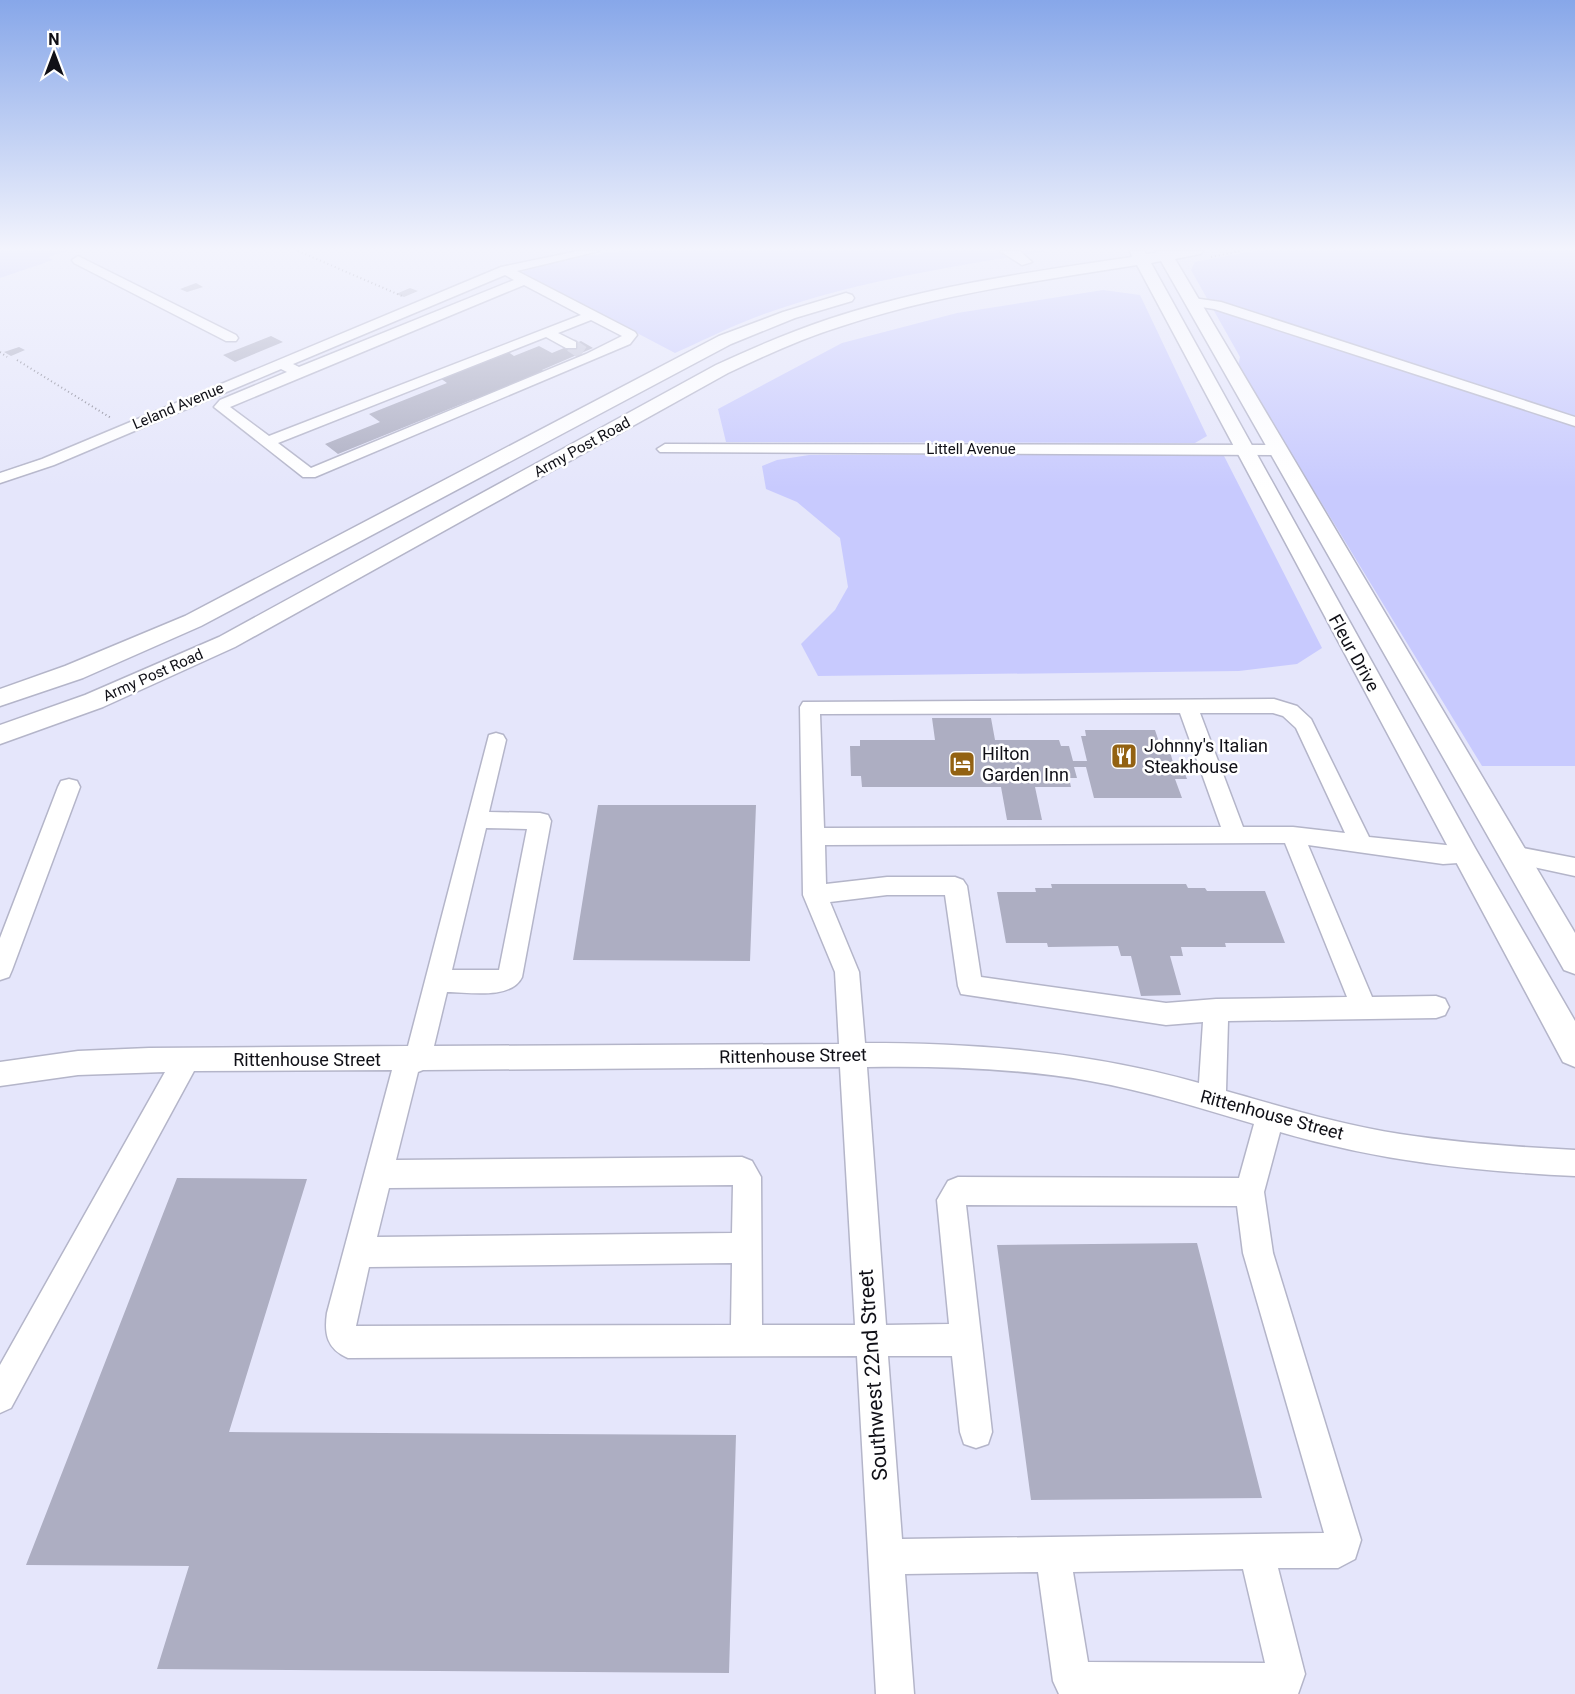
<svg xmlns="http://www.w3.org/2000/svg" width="1575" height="1694" font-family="Roboto,sans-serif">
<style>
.green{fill:#c8cafe}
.building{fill:#adaec2}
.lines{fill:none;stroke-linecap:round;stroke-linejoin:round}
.minor-tunnel{stroke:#c5c6d9;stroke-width:14;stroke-dasharray:14 7;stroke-linecap:butt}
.minor-casing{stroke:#b4b5c9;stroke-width:3}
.major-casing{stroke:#b4b5c9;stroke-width:3}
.path{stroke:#7b7b89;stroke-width:2;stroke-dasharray:1 3;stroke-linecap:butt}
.minor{fill:#fff;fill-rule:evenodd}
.major{fill:#fff;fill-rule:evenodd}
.labels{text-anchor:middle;stroke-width:5;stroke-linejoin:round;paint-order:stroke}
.far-street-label{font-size:15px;fill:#101017;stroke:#fff}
.street-label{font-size:18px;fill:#101017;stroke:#fff}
.poi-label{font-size:18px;fill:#101017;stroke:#fff;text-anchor:start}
.near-street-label{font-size:21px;fill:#101017;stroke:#fff}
</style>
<rect width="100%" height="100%" fill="#e5e6fb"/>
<path class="green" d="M0,251H68L48,257L53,260L0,278Z
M620,251H1047C948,267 844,283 751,319C725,329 700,342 675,353L521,272L565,259Z
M1254,251H1575V766H1482L1238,366L1240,357L1191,270L1195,262Z
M1103,290L1140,295L1207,436L1195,443L726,442L718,409L842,343L957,313Z
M1223,454L1322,648L1297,664L1239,671L818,676L801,644L835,610L848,587L840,538L797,502L766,489L762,466L777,460L809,455Z"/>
<path class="building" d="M196,283L203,287L187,292L180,289Z
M410,288L418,291L404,297L396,294Z
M271,336L283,342L235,362L223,355Z
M581,341L593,348L542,370L545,372L476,400L474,399L338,454L325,444L380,422L369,414L447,383L440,378L507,351L514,356L539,346L552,353Z
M19,347L25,350L11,356L4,352Z
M932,718H991L995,740H1059L1061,746H1069L1073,761H1087L1081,736H1086L1085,730H1155L1161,748H1169L1174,766H1182L1187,779H1175L1182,798H1094L1086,767H1074L1077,778H1069L1071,787H1035L1042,820H1007L1001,787H862L861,776H851L850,746H860V740H935Z
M598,805H756L750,961L573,960Z
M1051,884H1186L1188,888H1205L1207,891H1265L1285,943H1225L1226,947H1181L1183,956H1170L1181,995L1141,996L1131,956H1121L1118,946L1048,947L1047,943H1006L997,892H1036L1035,888H1052Z
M177,1178L307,1179L229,1432L736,1435L729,1673L157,1669L189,1566L26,1565Z
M1197,1243L1262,1498L1031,1500L997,1245Z"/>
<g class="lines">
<path class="minor-tunnel" d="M571,345L583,353"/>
<defs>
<path id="minor" d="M578,251H599L517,271L635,332L637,335L630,344L315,477H303L214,407L220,400L287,372L281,369L54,465L0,483V473L42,459L501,267ZM505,275L514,280L299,367L293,364ZM524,285L581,315L269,436L230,407ZM591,320L622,336L586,354L311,468L278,443L546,337L566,348H576V342L558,333Z
M1000,251H1020L1032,262L1022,265Z
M78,256L236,335L238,338L236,341H226L74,263L72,260Z
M1193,298L1221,302L1575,417V426L1214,309L1188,305V299Z
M665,444L1278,445L1286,450L1278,455L660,452L657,449Z
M1274,699L1297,706L1311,719L1369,837L1465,847L1473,850L1476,856L1473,862L1443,864L1308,845L1372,997L1436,996L1445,999L1449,1007L1445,1015L1436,1018L1228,1021L1226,1091C1283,1107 1341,1125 1400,1134C1459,1143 1516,1147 1575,1150V1176C1472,1171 1379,1161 1280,1132L1264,1192L1273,1253L1361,1540L1355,1559L1338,1568H1278L1305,1674L1298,1694H1059L1053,1681L1038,1572L905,1574L914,1694H876L857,1356L348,1358C327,1349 324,1334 327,1313L392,1070L194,1071L11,1408L0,1413V1365L165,1072L78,1075L0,1086V1062L78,1051L149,1048L408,1046L489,735L496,733L503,735L506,740L489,812L540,813L548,815L551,821L522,977C511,1000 469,992 447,992L434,1046L839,1044L835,972L803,895L800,707L803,702ZM1180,713L1221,827L824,828L820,714ZM1200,713H1273L1283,716L1296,728L1345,833L1293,827H1243ZM486,828L527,829L499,970H452ZM1285,843L1347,997L1216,999L1166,1003L981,977L967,886L963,880L955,877H887L826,884L825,845ZM887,895H945L958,986L961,994L1166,1025L1203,1022L1199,1083C1089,1052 979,1043 865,1043L859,972L830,902ZM840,1067L855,1325H762L761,1177L752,1161L742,1157L396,1160L418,1072L423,1070ZM867,1067C941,1066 1017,1068 1090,1081C1146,1091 1200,1108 1254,1124L1239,1178L958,1177L948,1181L937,1200L949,1324L886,1325ZM733,1185L732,1233L377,1237L389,1188ZM966,1205L1237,1206L1243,1253L1324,1533L902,1539L888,1356H952L960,1432L964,1444L976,1448L988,1444L992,1432ZM732,1263L731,1325L356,1326L369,1267ZM1243,1569L1265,1663L1088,1662L1073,1572Z
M69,779L77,781L80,787L12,970L9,977L0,980V938L58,787L61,781Z
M1513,846L1575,858V876L1505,861L1502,855L1505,849Z"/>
<path id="major" d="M1130,251H1144L1146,254L1156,253V251H1203L1200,254L1175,259L1575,933V974L1564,970L1161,261L1151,263L1475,848L1575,1021V1067L1563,1062L1137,265C1038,281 938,294 842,326C803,338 766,355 728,373L235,647L103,707L0,744V725L85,695L219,637L716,365C753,348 790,332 829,319C927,286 1031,272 1132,257Z
M846,293L852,295L854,298L852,301L795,318L731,344L201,626L83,678L0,706V689L65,666L185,616L719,336L783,312Z"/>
</defs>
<use href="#minor" class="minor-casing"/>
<use href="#major" class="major-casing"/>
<path class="path" d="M298,251L402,296
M1211,257L1240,251
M0,352L7,357
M17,360L111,418"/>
<use href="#minor" class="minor"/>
<use href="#major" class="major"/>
</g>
<linearGradient id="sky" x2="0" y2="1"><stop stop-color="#87a7e9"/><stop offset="0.51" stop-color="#f3f4fd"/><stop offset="1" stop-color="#f3f4fd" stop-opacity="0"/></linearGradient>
<rect width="1575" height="488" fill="url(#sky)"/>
<defs>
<symbol id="restaurant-square" viewBox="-11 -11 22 22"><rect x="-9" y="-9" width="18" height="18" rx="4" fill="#936212" stroke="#fff"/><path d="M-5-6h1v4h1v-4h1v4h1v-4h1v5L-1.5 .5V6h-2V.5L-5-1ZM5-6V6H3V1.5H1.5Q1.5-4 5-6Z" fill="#fff"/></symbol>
<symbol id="hotel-square" viewBox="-11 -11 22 22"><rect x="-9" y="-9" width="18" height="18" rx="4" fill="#936212" stroke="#fff"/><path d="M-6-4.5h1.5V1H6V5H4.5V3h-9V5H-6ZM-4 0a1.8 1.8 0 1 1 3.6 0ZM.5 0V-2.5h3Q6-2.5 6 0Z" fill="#fff"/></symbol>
</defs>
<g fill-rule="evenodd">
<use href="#restaurant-square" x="1109" y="741" width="30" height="30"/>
<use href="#hotel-square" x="947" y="749" width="30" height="30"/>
</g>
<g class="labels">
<g class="far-street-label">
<text transform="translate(178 406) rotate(-23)" y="5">Leland Avenue</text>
<text transform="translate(582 447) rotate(-29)" y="5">Army Post Road</text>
<text x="971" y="454">Littell Avenue</text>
<text transform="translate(153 675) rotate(-24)" y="5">Army Post Road</text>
</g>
<g class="street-label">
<text transform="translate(1354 653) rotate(61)" y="6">Fleur Drive</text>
<text transform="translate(793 1056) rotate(-1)" y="6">Rittenhouse Street</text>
<text x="307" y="1066">Rittenhouse Street</text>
<text transform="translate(1272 1115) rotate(15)" y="6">Rittenhouse Street</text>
</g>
<g class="poi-label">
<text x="1144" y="752">Johnny's Italian<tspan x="1144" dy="21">Steakhouse</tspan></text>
<text x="982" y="760">Hilton<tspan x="982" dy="21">Garden Inn</tspan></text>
</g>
<g class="near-street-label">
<text transform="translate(873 1375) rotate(-94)" y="7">Southwest 22nd Street</text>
</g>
</g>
<g transform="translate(54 54)" stroke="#ffffff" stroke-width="4.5" paint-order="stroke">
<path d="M0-4.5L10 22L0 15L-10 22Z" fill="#101017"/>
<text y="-9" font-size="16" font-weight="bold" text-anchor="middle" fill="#101017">N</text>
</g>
</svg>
